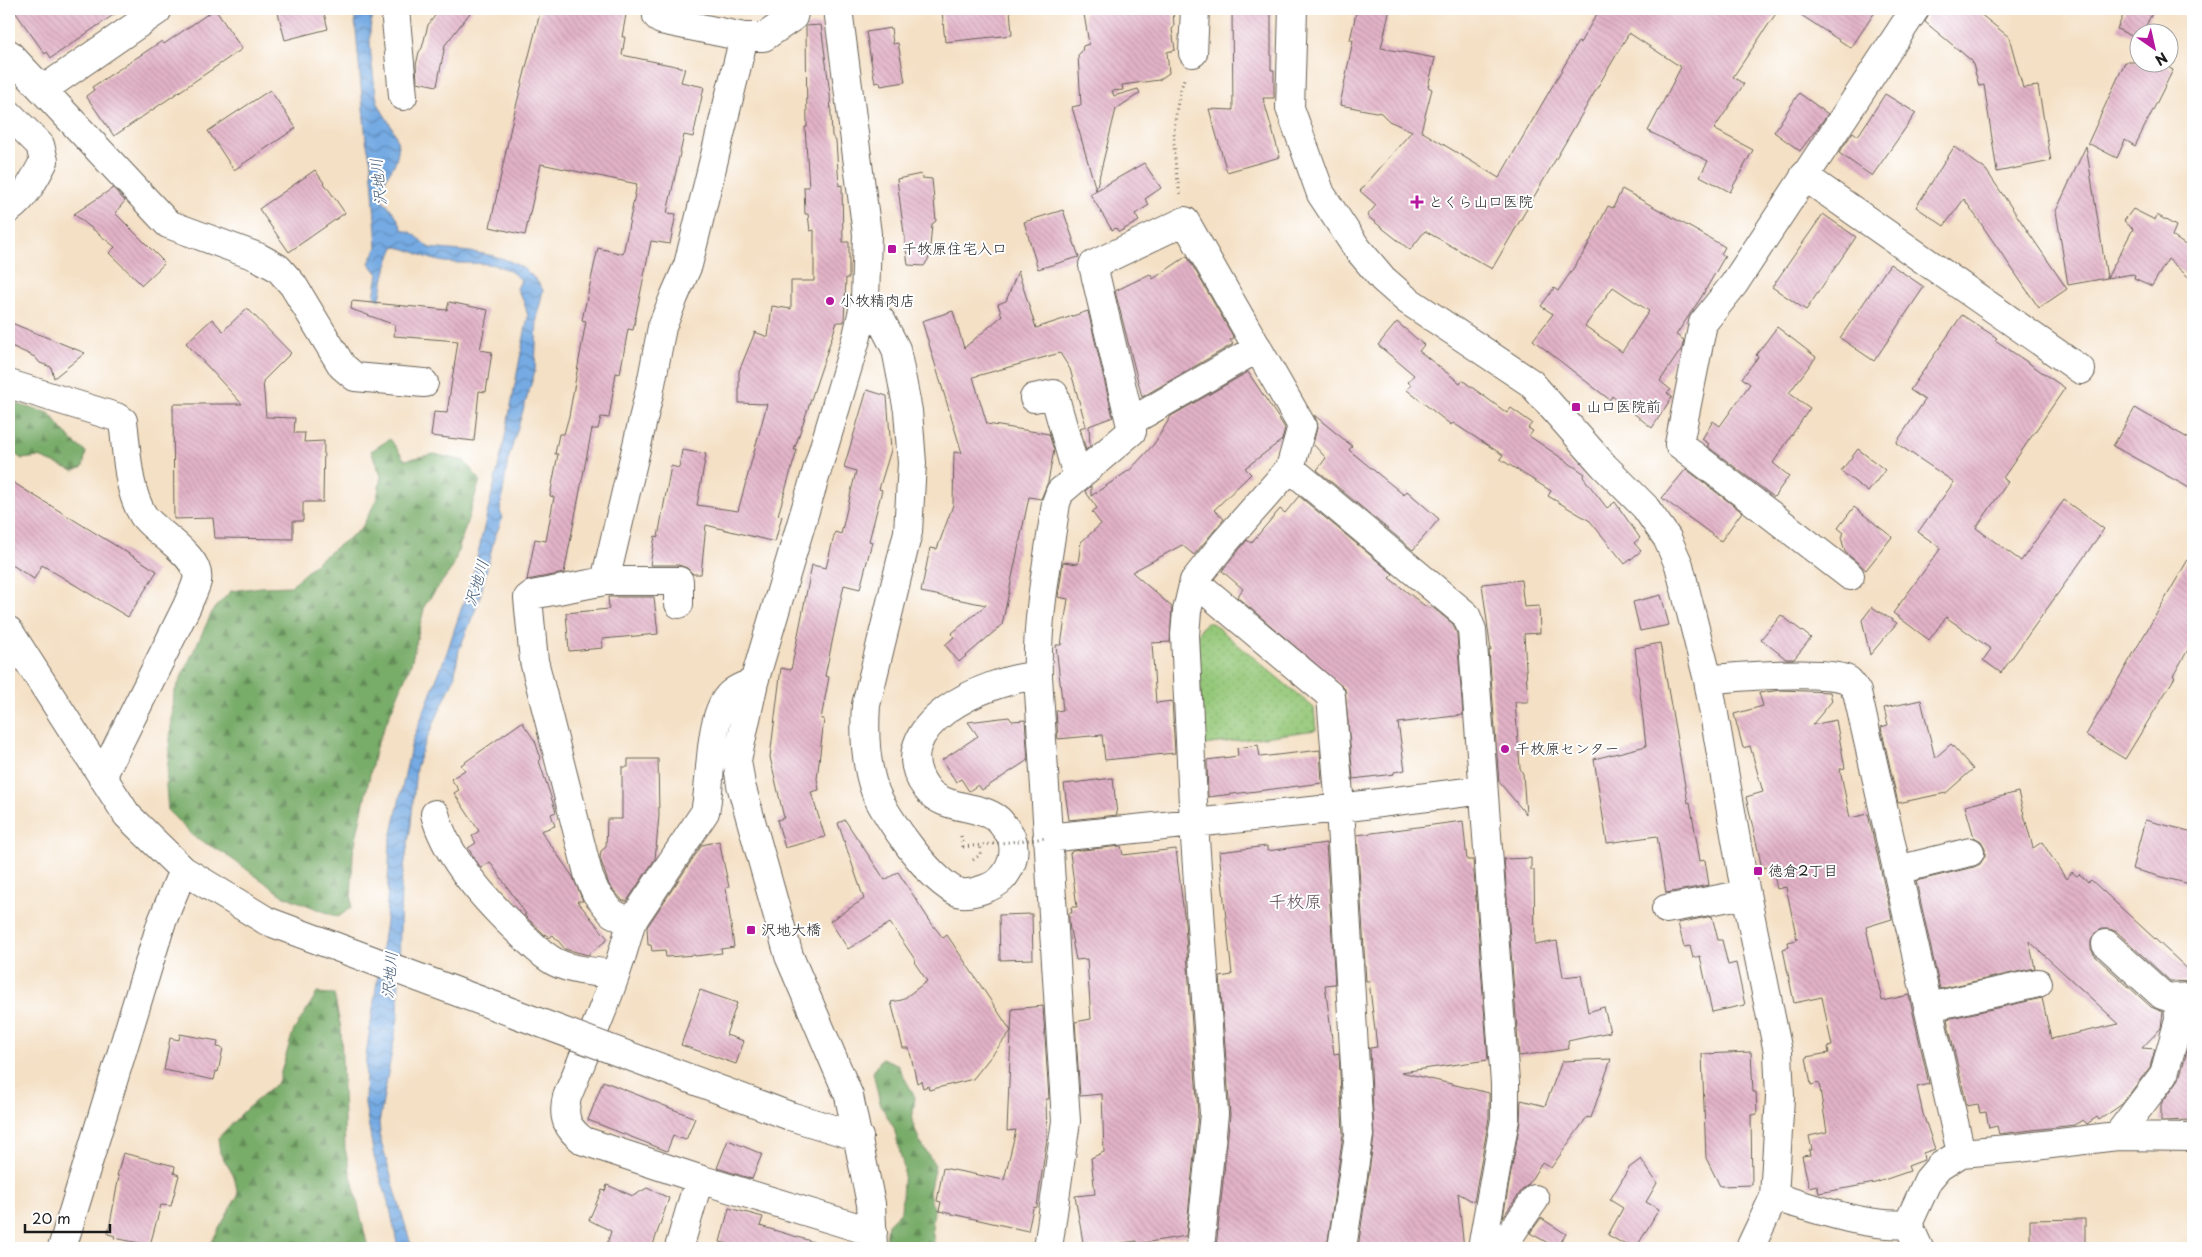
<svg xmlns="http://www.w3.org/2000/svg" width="2202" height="1257" font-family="'Playpen Sans','Klee One',sans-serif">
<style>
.forest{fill:url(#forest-firs);stroke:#4a6442}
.park{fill:url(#park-dots);stroke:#58724a}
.water{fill:url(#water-waves);stroke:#486380}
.building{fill:url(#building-back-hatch);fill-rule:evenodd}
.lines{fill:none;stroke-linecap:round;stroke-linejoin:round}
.minor-casing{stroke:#686157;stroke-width:30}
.path{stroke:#686157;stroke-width:3;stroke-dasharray:1 4;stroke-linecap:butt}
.minor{stroke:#fff;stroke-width:28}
.minor-bridge-casing{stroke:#686157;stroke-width:30;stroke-linecap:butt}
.path-bridge{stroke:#686157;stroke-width:3;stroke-dasharray:1 4;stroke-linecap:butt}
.minor-bridge{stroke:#fff;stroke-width:28}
.poi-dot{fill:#b5179e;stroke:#fff;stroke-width:2}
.labels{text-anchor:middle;stroke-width:4;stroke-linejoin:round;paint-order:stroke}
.poi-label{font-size:15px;fill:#1c1c1c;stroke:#fff;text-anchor:start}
.water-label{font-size:16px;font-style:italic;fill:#445c76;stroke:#fff}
.quarter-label{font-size:18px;fill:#615058;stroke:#fff}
</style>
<defs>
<pattern id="forest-firs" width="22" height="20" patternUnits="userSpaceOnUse" patternTransform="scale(1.25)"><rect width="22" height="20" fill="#78ac69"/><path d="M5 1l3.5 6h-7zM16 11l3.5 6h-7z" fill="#628b56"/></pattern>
<pattern id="park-dots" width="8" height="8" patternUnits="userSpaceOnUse" patternTransform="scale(1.25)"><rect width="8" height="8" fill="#95c879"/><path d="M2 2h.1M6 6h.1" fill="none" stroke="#80ab68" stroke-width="1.8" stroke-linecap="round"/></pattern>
<pattern id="water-waves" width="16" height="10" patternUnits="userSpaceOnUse" patternTransform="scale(1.25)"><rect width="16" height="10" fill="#75aae3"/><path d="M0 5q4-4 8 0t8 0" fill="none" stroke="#5f8ab7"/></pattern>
<pattern id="building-back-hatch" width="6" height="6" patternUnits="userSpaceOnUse" patternTransform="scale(1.25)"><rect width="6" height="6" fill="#e2b2c7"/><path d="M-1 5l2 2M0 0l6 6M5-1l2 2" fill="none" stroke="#c198aa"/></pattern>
</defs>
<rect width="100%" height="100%" fill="#fff"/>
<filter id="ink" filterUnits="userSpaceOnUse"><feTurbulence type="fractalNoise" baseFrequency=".02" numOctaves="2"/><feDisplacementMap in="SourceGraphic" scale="10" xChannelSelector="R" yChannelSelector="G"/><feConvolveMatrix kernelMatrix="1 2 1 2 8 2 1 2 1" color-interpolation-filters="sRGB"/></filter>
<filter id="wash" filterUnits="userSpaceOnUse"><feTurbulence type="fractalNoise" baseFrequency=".0096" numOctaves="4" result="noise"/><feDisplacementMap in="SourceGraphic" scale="20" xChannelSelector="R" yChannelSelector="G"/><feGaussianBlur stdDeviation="1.12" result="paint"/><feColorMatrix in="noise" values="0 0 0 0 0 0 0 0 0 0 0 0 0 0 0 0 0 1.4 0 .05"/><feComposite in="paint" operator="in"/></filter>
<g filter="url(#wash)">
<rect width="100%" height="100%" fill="#f4e0c5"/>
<path class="forest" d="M9,402L49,413L72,441L86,452L83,467L74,471L39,457L22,459L9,450Z
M390,439L405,460L434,454L464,461L480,480L453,567L425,605L411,664L376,747L353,853L351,908L338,917L284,896L222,852L194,837L168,811L166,786L174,693L213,610L231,591L261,587L291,586L320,559L361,529L377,499L381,476L371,451Z
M317,993L334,994L341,1029L345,1149L368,1248H208L238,1195L234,1176L220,1153L218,1138L245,1110L278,1082L293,1032Z
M882,1058L897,1064L915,1097L912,1121L920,1142L935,1165L929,1193L934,1211L932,1229L935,1248H886L885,1247L888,1224L901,1211L904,1169L894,1128L880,1104L873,1072Z"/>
<path class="park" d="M1207,623H1212L1314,708L1316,730L1204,745L1197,636L1201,628Z"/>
<path class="water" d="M354,9H377C377,15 373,16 371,22C368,38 372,65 374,81C375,88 376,97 378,103C385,119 398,131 398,149C398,170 378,178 382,199L395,214L403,230C420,234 418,241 430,248C470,253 520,250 543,290L537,318L535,371L508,460L501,504L500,512L503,517L494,539L479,601L459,650L454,679L423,747L416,768L411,825L401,885L398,1018L379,1123L381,1142L412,1248H398L390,1208L374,1157L365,1103L366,1055L386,921L390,843L412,742L447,652L474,570L504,442L528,316L524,302L517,289L521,280C514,273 507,269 498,266C480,261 457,265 439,261C424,258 408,247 394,247C386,264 383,281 380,300L374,297L378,274L369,263L377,247L371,162L366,140Z"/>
<g id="blocks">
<path class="building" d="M13,9H122L51,58L47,52L45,54Z
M215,9L242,49L114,136L86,96L94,90L92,87L162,41L164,44Z
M277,9H323L328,29L285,40Z
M440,9H473L445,45L437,86L417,82L416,65L419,52L422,48L428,25Z
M541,9H627L622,37H625L622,55L685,68L681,82L704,87L693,137L684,135L667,213L676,214L670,244L651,241L633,330L628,329L620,374L616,373L609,418L601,417L598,429H592L564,573L527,580L535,539L546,541L554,497L550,496L558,454H555L559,434H564L569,416L586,321L582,320L598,248L623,254L637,184L541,164L525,235L490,227L512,122Z
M965,9H1010L1012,35L945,42L942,11Z
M1093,9H1173L1174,27L1172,29L1175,50L1167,52L1169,73L1159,80L1122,85L1123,90L1112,91L1114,96L1138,89L1140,93L1116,109L1096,190L1072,107L1081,105L1078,55L1082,51L1083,46L1089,44L1084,14Z
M1232,9H1271V70H1274V98H1263L1280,157L1227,172L1209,109L1233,110Z
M1357,9H1390L1381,48L1435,58L1428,87L1432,89L1421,131L1499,178L1578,42L1580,43L1598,12L1593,9H1779L1733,77L1744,84L1714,129L1753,150L1730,192L1700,176L1708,161L1648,131L1681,67L1629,33L1492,269L1425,231L1410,250L1367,216L1376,205L1360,191L1412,131L1389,121L1381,113L1340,105L1353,40H1350Z
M1792,9H1877L1851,48Z
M1930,9H1974L2009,37L2023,88L2038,86L2051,161L1997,172L1984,85L1979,86L1972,61L1925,22Z
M2126,9H2154L2143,32H2140V40L2117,29Z
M821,25L830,94L832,136L836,141L839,186L842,185L843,242H849V278H846L844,322H837L794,450H797L778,515L782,516L775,542L706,525L701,574H693L687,568L679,565H650L655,536L658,537L671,466L679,468L682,450L706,454L697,505L738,511L767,404L739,403V371L755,332L768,337L772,306L791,309V281H814V230L810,231L808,214H805L804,187H809L805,127H807L806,26Z
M891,28L893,44L898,43L905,82L881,86L880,82L875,83L866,32Z
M2125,62H2159L2173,70L2135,146L2125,140L2117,158L2088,143Z
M270,90L296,128L234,170L208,131Z
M1799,93L1828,114L1800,151L1774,132Z
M1885,94L1916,113L1872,176L1839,153L1853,132L1858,136Z
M2086,146L2107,278L2068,285L2056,211Z
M1954,147L1986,170L2067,289L2039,308L1964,199L1944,226L1916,207Z
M1144,163L1161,188L1145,199L1149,205L1135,214L1139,221L1119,232L1116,228L1112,230L1090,194Z
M315,170L345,213L289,252L259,209Z
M921,174L922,178L932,179L936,221L932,224L929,258L924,266L908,265L897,179Z
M113,188L125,201L115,213L165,263L142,285L109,253L115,247L74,214Z
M1622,189L1725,247L1721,254L1725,256L1702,296L1676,335L1684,340L1682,348L1660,381L1671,390L1667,393L1672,397L1652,428L1612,396L1610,400L1533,340L1553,314L1541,306L1554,288L1558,291L1585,251L1608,206L1613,208ZM1613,287L1649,311L1622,352L1585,326Z
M2133,209L2155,220L2157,215L2176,226L2172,236L2193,250V281L2168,259L2152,286L2134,278L2135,275L2133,274L2107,278L2133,229L2124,221Z
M1063,210L1079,257L1038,269L1024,222Z
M1823,214L1856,237L1806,310L1772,287Z
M1187,256L1234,338L1230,340L1233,344L1142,397L1115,291L1150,274L1153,279Z
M1890,264L1924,287L1874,361L1840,338Z
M1018,271L1036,328L1088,311L1113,417L1089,426L1090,446L1086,450L1080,428L1086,426L1070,369L1060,353L973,377L987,424L1049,434L1054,450L1048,482L1041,499L1029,497L1002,625L959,662L945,645L954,637L952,633L986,605L921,592L930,548L937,549L953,505L954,452L962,453L922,321L953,311L964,348L1002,316L998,304L1006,301Z
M352,301L447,310L449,302L488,310L480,350L492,352L486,392L479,391L474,441L431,436L434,412L447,413L458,341L394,336L395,325L351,309Z
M247,308L291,353L263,381L266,417L295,418L294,433H305L304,442L324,441L323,502H303V521H293V539L215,538L213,518L174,519L173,404H242L186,343L212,319L223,331Z
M1962,315L1997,338L1995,340L2065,388L2003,478L2008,482L1976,528L2021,561L2064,500L2104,529L2001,673L1983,660L1991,649L1946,617L1929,640L1893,613L1941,548L1918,532L1954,482L1896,443L1925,400L1910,390Z
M9,322L85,353L54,378L51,367L40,363L35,357L9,345Z
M1397,322L1424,345L1419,351L1460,383L1462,380L1507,413L1511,408L1532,423L1528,428L1533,431L1529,436L1585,474L1583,477L1607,508L1615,502L1640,538L1634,543L1641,551L1625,564L1590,521L1548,496L1551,491L1500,459L1503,455L1453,423L1451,425L1407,390L1411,385L1408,382L1414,375L1378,345Z
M1777,327L1816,357L1789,393L1810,408L1773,463L1789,476L1774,497L1707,446L1709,444L1702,439L1713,421L1720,426L1750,384L1742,378L1758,357L1756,355Z
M1248,372L1285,428L1282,440L1245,468L1251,474L1214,510L1224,519L1194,555L1182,545L1132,572L1172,607L1170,642L1152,643L1156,703L1172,701L1175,753L1105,760L1102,735L1058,739L1056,711L1063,710L1056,645H1061L1068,599L1058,597L1063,562L1078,564L1081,542L1101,524L1092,512L1097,508L1085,491L1091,486V496L1131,469L1154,444L1171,416Z
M867,390L887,396L891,450L879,489L882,490L869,541L872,542L860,589L844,585L825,676L829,677L821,719H824L817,779L819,790L811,792L825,837L785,848L777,820L784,818L770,757L781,668L791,670L812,565L826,568L835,532L841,534L856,471L844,467Z
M2135,408L2193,441V490L2113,446Z
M1314,415L1352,446L1349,450L1404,495L1407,491L1439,519L1413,550L1317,470L1326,458L1313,444L1318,424Z
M1858,449L1885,470L1868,492L1841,471Z
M1686,469L1742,512L1721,541L1662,498Z
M9,480L157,571L128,617L42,565L34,579L9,563Z
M1299,496L1393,574L1389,578L1429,609L1432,607L1453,624L1457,634L1463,715L1398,723L1405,770L1394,772V774L1353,779L1345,689L1237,597L1243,589L1222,571L1247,540L1251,543L1280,509L1285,513Z
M1854,507L1892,537L1866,570L1845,552L1841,537L1844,533L1838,528Z
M2193,551V641L2173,676L2175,677L2125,759L2086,735Z
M1521,580L1524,607L1539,606L1540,633L1524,634L1528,702H1515L1520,768L1523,774L1526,814L1499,782L1489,650L1491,651L1482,584Z
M1661,595L1669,625L1640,631L1633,602Z
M608,597H654L658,634L602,639L603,648L569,651L566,613L609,609Z
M1872,607L1897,623L1870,655L1862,620Z
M1781,615L1811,638L1794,659H1786L1761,639Z
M1660,643L1688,803L1690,802L1700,861L1705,860L1709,885L1666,893L1657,836L1607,843L1594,759L1646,746L1635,648Z
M1781,690L1830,692L1832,701L1812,725L1836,720L1845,768L1840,769L1850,818L1868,814L1892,919L1866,927L1882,1001L1909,995L1929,1084L1917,1087L1923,1114L1935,1149L1923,1153L1924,1160L1908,1166L1910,1171L1875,1183L1819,1193L1817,1185L1809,1187L1802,1156L1810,1155L1809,1150H1812L1809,1136L1827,1132L1819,1083L1811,1085L1806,1057L1829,1053L1828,1047L1832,1046L1822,997L1794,1003L1783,949L1789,947L1788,942L1797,940L1786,887L1777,889L1772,866L1762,868L1746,797L1763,792L1750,746L1743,748L1734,714L1763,706L1759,693Z
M1921,700L1935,758L1951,744L1973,769L1946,793L1898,803L1881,727L1888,725L1884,708Z
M1009,717L1012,721L1025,720L1028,760L982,790L978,785L969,791L961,779L956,782L942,760L978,736L968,722Z
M522,722L535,741L541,759L539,761L556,812L551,814L555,826L541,831L573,877L583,901H577L608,939L588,955L565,949L553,935L549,938L546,934L545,935L524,915L526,914L490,862L481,868L468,848L476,843L472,836L479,831L454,793L459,790L451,779L465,770L461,765Z
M1258,745L1260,757L1320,750L1322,783L1208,797L1207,760L1238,756L1237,748Z
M628,759H658L659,816L655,859L627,901H623L609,885L600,858L601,851L606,847L607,819H622V767H628Z
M1113,778L1117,815L1069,820L1064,784Z
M2018,792L2033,848L2042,842L2066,879L2072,872L2077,876L2079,874L2088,882L2091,880L2193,974V982L2170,981L2117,932L2110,929H2102L2095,933L2091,941V949L2095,956L2151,1007L2163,1012L2161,1028L2142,1048L2155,1049L2150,1067L2121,1105L2099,1120L2097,1117L2087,1124L2083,1120L2074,1125L1999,1134L1997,1126L1989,1128L1986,1112L1980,1113L1978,1104L1967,1106L1947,1019L2042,998L2051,1039L2119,1024L2029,941L2035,968L1940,989L1916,881L1974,867L1980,864L1985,856V848L1981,841L1974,837L1965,806Z
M845,820L885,880L898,872L932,924L943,938L947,935L1011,1031L973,1079L929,1090L928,1086L923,1088L921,1081L917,1083L909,1048H903L891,1002L902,1000L927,981L914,962L916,961L890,923L848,949L830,921L864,899L838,823Z
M2145,820L2193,832V885L2132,869Z
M1463,821L1467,860H1473L1488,1060L1401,1072L1489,1093V1118L1474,1202L1458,1193L1464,1248H1358L1374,1137L1370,1048L1377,1047L1369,981H1366L1357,835Z
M719,841L729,887L726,888L734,947L721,949L722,953L695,956V955L666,957L665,950L652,951L651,945H648L647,927L702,845Z
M1326,843L1335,984L1325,985L1334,1054L1339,1053L1343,1134L1327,1248H1216L1230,1115L1220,977L1232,975L1219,852L1267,846V851Z
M1121,846L1123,855L1176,849L1185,923L1198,1114L1186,1236L1137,1244V1241L1084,1248L1075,1196L1095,1194L1091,1158L1104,1152L1102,1094L1080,1096L1075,1022L1091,1019L1087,959L1076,960L1069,924V913H1072L1071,907H1077L1070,853L1073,851Z
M1531,858V870H1534L1535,945L1557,941L1563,977L1581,975L1588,1012L1604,1007L1610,1032L1568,1041L1569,1049L1519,1056L1504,859Z
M1032,914L1033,959L1000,960L999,915Z
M1712,916L1718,940H1722L1728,965L1736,963L1745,1005L1712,1012L1700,956L1693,958L1690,946L1684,947L1678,923Z
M700,990L737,1003L726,1035L744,1041L736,1064L681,1045Z
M1043,1006L1049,1099H1046L1047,1138L1037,1207L1033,1208L1028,1231L939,1211L941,1202L937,1201L943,1168L1004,1180L1016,1130L1007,1131L1012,1009Z
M180,1034L218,1041L217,1047L223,1048L218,1072L216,1071L214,1080L164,1070L170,1038L179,1040Z
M2187,1051H2193V1120L2161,1121V1104L2179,1079Z
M1751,1052L1753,1092H1756L1757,1114L1751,1115L1752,1185L1720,1186L1706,1158L1702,1054Z
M1611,1059L1591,1118L1587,1117L1551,1168L1542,1162L1528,1185L1522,1190L1503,1217L1520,1122L1521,1100L1545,1106L1562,1061Z
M603,1081L695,1118L686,1140L673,1136L667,1151L588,1120Z
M728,1140L762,1154L752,1179L717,1168Z
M123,1153L175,1166L174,1173L179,1175L171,1206L161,1205L150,1245L114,1238L115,1236L108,1234L119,1176H117Z
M1641,1159L1657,1183L1646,1202L1659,1209L1636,1248H1631L1608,1235L1623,1208L1610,1200L1629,1168Z
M607,1185L633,1196L647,1188L669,1198L652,1248H606L611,1231L589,1220L602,1190L605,1191Z
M729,1208L763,1217L760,1226L814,1242L813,1248H742L720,1242Z
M1541,1218L1566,1234L1557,1248L1530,1233Z
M2085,1219V1244H2075V1248H2030V1220Z"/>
</g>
</g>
<g filter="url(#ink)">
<use href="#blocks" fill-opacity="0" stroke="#686157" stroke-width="1"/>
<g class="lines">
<defs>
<path id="minor" d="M395,9L403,96
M658,9L657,16L661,20L744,37H764L793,17L795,9
M838,9L867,234L865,301L857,336L754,682L737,760L741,785L789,956L849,1096L871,1204L873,1248
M1293,9L1290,108L1321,194L1356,247L1383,279L1407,300L1531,383L1604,466L1645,507L1667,538L1679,565L1708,680L1742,874L1778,1052L1780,1097L1774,1197L1750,1248
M1193,53L1195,9
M9,54L168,224L258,257L278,268L293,285L342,366L355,377L424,383
M44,89L157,11L155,9
M9,114L40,145L44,161C35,178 25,198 9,209
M1804,176L2081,370
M865,301L882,322L896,349L908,411L912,463L908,532L866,705C864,734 865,763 875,791C884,815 936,890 962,893C968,894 979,891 984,889C999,884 1007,876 1012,861C1015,849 1014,838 1006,829C1003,826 1000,820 996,818C976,804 943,810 927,789C879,727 989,678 1038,676L1066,1121L1048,1248
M9,384L116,417L123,421C127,451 127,489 143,515C155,533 202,556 197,581C195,589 190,598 187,606L102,777
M1034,398L1054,394L1077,476
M1130,422L1093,265L1185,221L1302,426L1290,468L1224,543L1194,581L1187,611L1185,635L1194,824L1214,1114L1200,1248
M1290,468L1466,615L1472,630L1505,1083V1119L1482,1248
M1850,576L1679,444L1703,323L1734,284L1915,9
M605,581L532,595L528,598L534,661L589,877L596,893L612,913L631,923L705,812C712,783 707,710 733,692C739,687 747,685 754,682
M1194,581L1331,696L1340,808L1359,1135L1342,1248
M679,604V581H605L649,394L662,327L674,297L688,265L744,37
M9,631L127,815L183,870L267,921
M1038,676C1036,618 1048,560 1056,503L1060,492L1132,431L1130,422L1258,348
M1708,680C1731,677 1831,669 1848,680C1851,682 1855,689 1857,692L1961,1153
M435,814C446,858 490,905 522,935C533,945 543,956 555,962C573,971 596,972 615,974
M1047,838L1340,808L1483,790
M1897,870L1970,852
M1666,909L1746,894
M631,923C616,983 590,1040 567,1097C562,1117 567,1129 584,1141L699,1179L873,1232
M2106,944L2162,995L2171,998L2193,997
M1929,1007L2038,983
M790,1116L859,1137
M2117,1136L2164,1074L2179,1020L2178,998
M1774,1197C1814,1208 1867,1228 1908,1224
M62,1248L161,924L183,870
M679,1248L699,1179
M1501,1248L1535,1199
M1919,1248L1908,1224L1928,1180L1939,1167L1961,1153L2019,1148L2117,1136L2193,1137"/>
</defs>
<use href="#minor" class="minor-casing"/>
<path class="path" d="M1180,194C1172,150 1171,121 1184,79
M961,836L963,847
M973,860L980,855L981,845"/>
<use href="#minor" class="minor"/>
<defs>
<path id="minor-bridge" d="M267,921L790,1116"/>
</defs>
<use href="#minor-bridge" class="minor-bridge-casing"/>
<path class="path-bridge" d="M963,847L1047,838"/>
<use href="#minor-bridge" class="minor-bridge"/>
</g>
</g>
<g class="poi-dot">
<path d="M1414.5 194.5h5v5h5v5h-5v5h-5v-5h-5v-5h5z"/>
<rect x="887" y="244" width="10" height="10" rx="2.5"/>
<circle cx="830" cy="301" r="5"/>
<rect x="1571" y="402" width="10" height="10" rx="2.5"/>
<circle cx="1505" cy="749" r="5"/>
<rect x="1753" y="866" width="10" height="10" rx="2.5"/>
<rect x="746" y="925" width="10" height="10" rx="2.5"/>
</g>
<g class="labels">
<g class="poi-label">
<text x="1428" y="207">とくら山口医院</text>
<text x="902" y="254">千牧原住宅入口</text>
<text x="840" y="306">小牧精肉店</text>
<text x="1586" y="412">山口医院前</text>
<text x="1515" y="754">千枚原センター</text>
<text x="1768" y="876">徳倉2丁目</text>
<text x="761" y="935">沢地大橋</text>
</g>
<g class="water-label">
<text transform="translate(378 182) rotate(-96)" y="6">沢地川</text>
<text transform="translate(476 583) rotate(-73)" y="6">沢地川</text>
<text transform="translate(389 975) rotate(-85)" y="6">沢地川</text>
</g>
<g class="quarter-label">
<text x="1295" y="908">千枚原</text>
</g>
</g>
<rect width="2202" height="1257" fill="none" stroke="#fff" stroke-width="30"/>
<g transform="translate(2154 48) rotate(146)"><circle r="24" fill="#ffffff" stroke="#a4a4a4"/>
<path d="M0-4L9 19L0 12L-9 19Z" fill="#b5179e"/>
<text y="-8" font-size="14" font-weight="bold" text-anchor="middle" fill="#1c1c1c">N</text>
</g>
<path d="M25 1224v8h85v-8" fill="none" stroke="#1c1c1c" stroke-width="2.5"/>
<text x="32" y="1224" font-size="15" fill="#1c1c1c" stroke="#ffffff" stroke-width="4" paint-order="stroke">20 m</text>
</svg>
